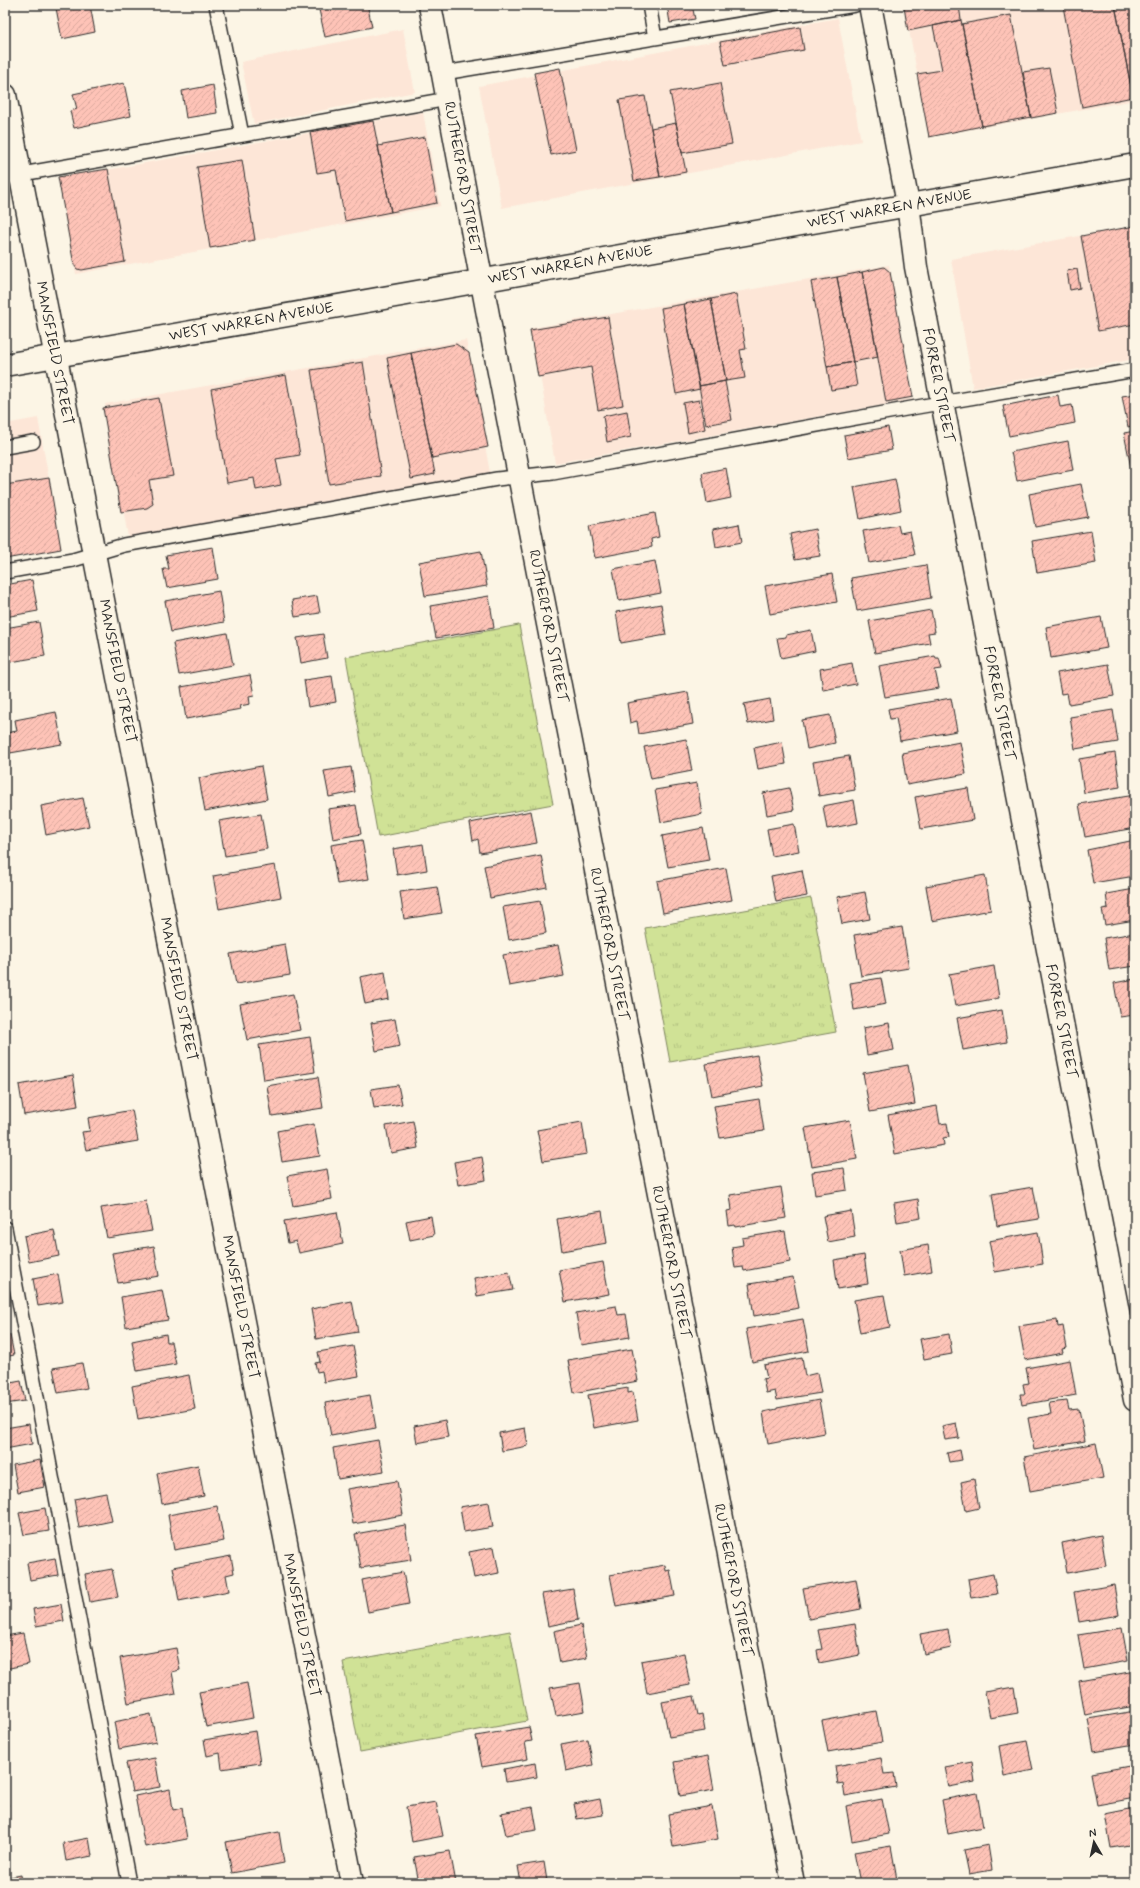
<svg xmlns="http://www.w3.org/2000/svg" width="1140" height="1888" font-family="Mynerve,sans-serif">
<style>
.built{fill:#fde6d7}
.grass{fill:url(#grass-tufts);stroke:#7e8660}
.building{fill:url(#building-hatch);stroke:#2b2b2b}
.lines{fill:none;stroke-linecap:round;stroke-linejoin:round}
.lane-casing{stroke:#2b2b2b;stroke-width:16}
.street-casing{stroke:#2b2b2b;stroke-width:25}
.secondary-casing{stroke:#2b2b2b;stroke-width:25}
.lane{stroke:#fcf5e5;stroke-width:13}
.street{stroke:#fcf5e5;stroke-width:22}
.secondary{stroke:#fcf5e5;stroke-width:22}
.labels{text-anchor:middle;stroke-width:3;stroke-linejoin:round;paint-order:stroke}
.street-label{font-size:15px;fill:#2b2b2b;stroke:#fcf5e5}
</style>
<defs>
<pattern id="grass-tufts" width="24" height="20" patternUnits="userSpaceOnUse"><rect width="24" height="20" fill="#d0e296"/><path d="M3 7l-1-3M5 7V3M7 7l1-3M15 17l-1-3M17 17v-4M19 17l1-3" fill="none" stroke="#b3c281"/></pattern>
<pattern id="building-hatch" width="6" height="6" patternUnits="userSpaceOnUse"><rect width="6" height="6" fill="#fec3b7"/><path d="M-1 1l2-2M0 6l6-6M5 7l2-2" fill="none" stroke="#daa89e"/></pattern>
</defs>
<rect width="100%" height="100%" fill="#fcf5e5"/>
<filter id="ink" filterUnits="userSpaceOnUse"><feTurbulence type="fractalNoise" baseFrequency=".025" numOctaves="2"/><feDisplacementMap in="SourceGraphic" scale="8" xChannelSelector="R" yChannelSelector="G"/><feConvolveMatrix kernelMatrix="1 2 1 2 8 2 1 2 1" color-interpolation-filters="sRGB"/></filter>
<g filter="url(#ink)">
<path class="built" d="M920,5H1135V100L929,137L905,8Z
M838,18L861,141L502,208L479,86Z
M403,29L415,92L254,124L241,62Z
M423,112L440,206L76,274L58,179Z
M1135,226V359L973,388L951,259Z
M889,265L912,400L555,463L532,328Z
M466,340L490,473L128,537L105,404Z
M38,418L61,548L5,558V424Z"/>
<path class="grass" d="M519,625L553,804L378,837L346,657Z
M811,898L836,1032L670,1062L645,928Z
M510,1631L527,1721L360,1752L343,1662Z"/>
<path class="building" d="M72,5H90L95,32L62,39L56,8Z
M318,5H377L378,6L368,8L372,27L325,37Z
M667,5H692L695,19L670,23Z
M912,5H959L961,20L908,31L904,7Z
M1069,5H1115L1133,97L1082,107L1063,6Z
M1115,5H1135V97H1133Z
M1011,15L1031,117L982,126L962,24Z
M961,20L982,126L929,137L917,74L942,70L933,26Z
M800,27L804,50L725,65L720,42Z
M560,68L576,150L551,155L534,73Z
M1049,68L1058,113L1031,118L1023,72Z
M124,83L131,116L74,128L70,111L77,109L73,94Z
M720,83L732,144L682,153L670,92Z
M213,85L217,113L186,118L182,91Z
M645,96L660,177L634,181L619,100Z
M373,121L391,212L345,221L336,170L317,173L310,132Z
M676,123L686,172L660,177L651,128Z
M425,137L437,203L391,212L378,146Z
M242,160L255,240L210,248L197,167Z
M108,169L125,262L82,270L77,269L74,265L58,177Z
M1135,226V324L1098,331L1081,236Z
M884,267L890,272L913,397L886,402L862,272Z
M1077,269L1080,288L1070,290L1067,271Z
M862,272L878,357L853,362L837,277Z
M837,277L853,362L827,367L811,282Z
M736,294L746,349L740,350L745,378L726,381L711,299Z
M711,299L726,381L699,386L684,304Z
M684,304L700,389L676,394L661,308Z
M608,317L623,405L598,410L591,367L538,377L530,330Z
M456,344L469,353L488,447L432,458L411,353Z
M411,353L435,474L411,479L387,358Z
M363,362L381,476L329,484L311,370Z
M853,362L857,386L831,390L827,367Z
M286,375L300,455L276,459L281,485L256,490L254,478L227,483L211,389Z
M725,381L732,420L706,425L699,386Z
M1135,394V425L1128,427L1122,396Z
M1058,395L1060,407L1072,405L1075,423L1009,436L1003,406Z
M159,398L173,476L149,480L153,504L147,508L121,512L103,408Z
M699,400L705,429L688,433L683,403Z
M627,411L631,437L607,442L603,416Z
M888,427L892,450L848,458L844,435Z
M1135,431V467L1131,468L1124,433Z
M1068,441L1073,470L1017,481L1011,452Z
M726,468L731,498L707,503L702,473Z
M49,478L61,549L5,559V485Z
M895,479L901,510L860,519L854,487Z
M1081,484L1088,517L1035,527L1029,494Z
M655,513L659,537L651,539L652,547L595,558L589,526Z
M739,524L742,542L716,547L713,529Z
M898,525L900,533L910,531L915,555L869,563L863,531Z
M815,529L820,556L795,560L790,534Z
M1091,531L1096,563L1037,573L1032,541Z
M213,547L218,579L167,588L163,569H169L166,555Z
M481,551L487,586L425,596L419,562Z
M655,561L661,593L619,601L613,569Z
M926,565L931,598L857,611L851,578Z
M832,574L837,602L770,614L765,586Z
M32,580L38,611L5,617V585Z
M219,591L224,622L171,632L165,601Z
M317,596L320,613L295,617L292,600Z
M489,596L494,628L436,638L430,606Z
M661,604L666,635L621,643L616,612Z
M931,610L935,632L928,633L930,643L875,653L869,621Z
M1101,617L1107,648L1051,658L1046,627Z
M39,622L45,656L5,663V628Z
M811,630L815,651L781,658L777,638L786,637V635Z
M227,633L233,665L179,675L173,643Z
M323,634L327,658L301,663L297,638Z
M935,656L936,658H939L942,669L935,670L939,688L885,697L879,666Z
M852,663L856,684L823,690L820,669Z
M1108,664L1114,696L1069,704L1067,693L1061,694L1057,673Z
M250,675L254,695L249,696L250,704L240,706L241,709L186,719L181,687Z
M332,676L336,702L308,707L304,680Z
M688,692L693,724L639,734L637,721L630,723L627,703Z
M951,698L957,731L900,741L896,718L890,719L888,709Z
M770,699L773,719L748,724L744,704Z
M1113,710L1118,742L1075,749L1070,717Z
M56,712L62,744L10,753L6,733L17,731L15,720Z
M830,715L835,743L807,749L802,720Z
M686,739L692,771L651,779L644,747Z
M782,742L786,764L758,769L754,748Z
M960,742L966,774L907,785L902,753Z
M1115,753L1120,787L1084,793L1079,759Z
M849,756L855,790L819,796L813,762Z
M261,766L267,799L205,811L199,778Z
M351,767L355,792L329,797L324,771Z
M697,783L702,814L661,822L655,790Z
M789,788L794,810L767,815L763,793Z
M968,788L973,820L921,829L915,797Z
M1135,795V828L1085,837L1079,804Z
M83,798L89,826L46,835L41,806Z
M854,800L858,823L827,829L823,806Z
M356,805L361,834L333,839L328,809Z
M531,811L537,843L480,853L478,839L473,841L470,823Z
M261,814L267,849L225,856L219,821Z
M794,824L799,851L772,856L767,829Z
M703,828L709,860L668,867L662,836Z
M362,840L369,879L337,884L331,845Z
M1135,840V876L1093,883L1087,850Z
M423,844L427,870L397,875L393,849Z
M541,855L547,887L490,898L484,866Z
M275,865L281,897L219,909L213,876Z
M726,868L732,900L663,913L657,881Z
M802,870L807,896L776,902L771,876Z
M985,875L991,910L932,921L926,886Z
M437,887L442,913L404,919L400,892Z
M1135,889V920L1105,925L1102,909L1108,908L1106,894Z
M865,892L870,919L842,924L837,897Z
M540,901L546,933L509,940L503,907Z
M902,927L909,968L861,976L854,935Z
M1135,933V966L1109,970L1104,938Z
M285,944L290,975L236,984L230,954Z
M558,945L564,976L509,986L503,955Z
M994,966L999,998L955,1006L949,974Z
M385,972L389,999L365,1004L360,977Z
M881,978L886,1004L854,1010L850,983Z
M1135,979V1015L1120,1017L1114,983Z
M293,994L300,1030L247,1040L240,1004Z
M1002,1010L1007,1042L963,1050L957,1018Z
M395,1019L400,1046L376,1051L371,1023Z
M889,1023L894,1050L867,1055L863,1028Z
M310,1037L315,1072L264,1080L259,1045Z
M757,1055L763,1086L712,1096L706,1064Z
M908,1065L915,1104L870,1112L863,1073Z
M1135,1070V1099L1130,1071Z
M73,1075L78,1106L24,1115L19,1085Z
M318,1077L323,1108L272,1116L267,1086Z
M398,1085L402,1104L374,1108L371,1089Z
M759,1099L764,1131L720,1138L714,1106Z
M937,1106L940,1124L947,1123L949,1137L943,1138L944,1145L895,1154L888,1115Z
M132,1110L138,1141L86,1150L82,1132L90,1131L88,1118Z
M850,1120L857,1159L812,1167L805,1128Z
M413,1121L418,1148L391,1153L386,1126Z
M582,1122L587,1154L543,1161L537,1130Z
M314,1124L320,1156L282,1162L277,1131Z
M482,1157L486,1180L458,1185L454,1162Z
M844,1168L847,1190L815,1195L812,1172Z
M327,1169L332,1199L293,1206L287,1176Z
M781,1187L786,1218L736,1227L735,1225L729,1226L727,1211L732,1210L730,1195Z
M1033,1187L1039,1219L997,1226L992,1194Z
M918,1199L921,1218L897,1222L894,1203Z
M146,1201L152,1231L107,1238L101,1208Z
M602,1211L607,1243L562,1251L557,1219Z
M851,1211L855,1237L828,1242L823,1216Z
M337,1212L343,1244L299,1253L296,1241L288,1243L284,1221Z
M431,1216L434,1235L410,1240L406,1221Z
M54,1230L59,1256L29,1262L24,1236Z
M785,1231L790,1262L744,1271L743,1267L735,1268L732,1247L743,1245L742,1238Z
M1038,1232L1043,1264L995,1272L989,1241Z
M928,1245L932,1271L904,1276L900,1250Z
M154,1246L159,1276L118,1283L112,1253Z
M864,1255L868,1284L838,1289L834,1260Z
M603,1262L609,1294L565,1302L559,1270Z
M509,1272L513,1290L477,1296L474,1278Z
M58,1274L63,1302L38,1306L33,1279Z
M793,1277L799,1308L754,1316L749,1284Z
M162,1290L168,1320L126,1327L121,1297Z
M884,1295L890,1327L860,1333L854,1300Z
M352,1301L358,1332L316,1339L311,1309Z
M616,1306L618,1315L626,1314L630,1337L581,1345L576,1313Z
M803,1319L809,1351L752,1362L746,1329Z
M1057,1320L1058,1327L1063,1326L1067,1348L1062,1349L1063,1353L1025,1360L1019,1326Z
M166,1334L167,1342H171L176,1364L137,1371L132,1341Z
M949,1334L952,1354L924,1359L920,1339Z
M10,1335L14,1355L5,1357V1336Z
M353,1346L359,1376L324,1382L322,1371L317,1372L315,1363L320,1362L318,1352Z
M632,1349L638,1381L574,1393L568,1360Z
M802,1358L805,1376L817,1373L821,1393L777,1400L775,1391L766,1393L763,1379L767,1378L764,1365Z
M1070,1360L1076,1395L1022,1405L1020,1394H1025L1023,1384L1029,1383L1026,1368Z
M82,1363L87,1388L58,1393L53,1368Z
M189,1375L195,1409L138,1419L132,1386Z
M21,1381L25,1401L5,1404V1384Z
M628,1388V1393L633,1392L638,1420L594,1428L588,1395Z
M370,1395L376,1428L331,1436L325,1403Z
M819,1400L825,1433L768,1444L763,1412L777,1409V1408Z
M1067,1401L1069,1410L1079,1409L1085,1441L1034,1450L1028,1418L1051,1414L1049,1403Z
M445,1420L448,1437L417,1443L414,1426Z
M956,1423L959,1438L945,1440L942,1426Z
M29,1424L32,1444L5,1449V1428Z
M525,1428L528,1446L502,1451L499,1433Z
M378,1440L384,1471L338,1479L333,1448Z
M1096,1443L1103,1478L1030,1491L1024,1457Z
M960,1450L962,1460L949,1462L947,1453Z
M40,1460L45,1487L18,1492L13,1465Z
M198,1465L204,1496L162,1504L157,1473Z
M974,1479L979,1508L966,1511L961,1482Z
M397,1481L403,1515L353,1524L347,1489Z
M106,1493L112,1521L79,1528L74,1499Z
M489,1502L493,1527L464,1532L460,1507Z
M217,1506L224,1541L174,1550L168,1515Z
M45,1508L49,1531L24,1535L19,1513Z
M405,1525L411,1560L361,1568L355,1534Z
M1101,1535L1106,1566L1067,1573L1062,1543Z
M494,1547L499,1573L474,1578L469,1552Z
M231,1556L234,1573L226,1575L229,1591L179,1601L173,1567Z
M55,1558L58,1575L30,1580L27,1563Z
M665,1565L666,1571L670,1570L675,1596L616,1606L610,1575Z
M112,1569L118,1597L90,1602L85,1574Z
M403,1572L409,1604L368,1612L362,1580Z
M993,1574L997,1594L971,1598L968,1579Z
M856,1579L861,1609L809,1619L803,1588Z
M1114,1585L1119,1615L1079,1622L1074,1592Z
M573,1589L578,1620L548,1626L542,1594Z
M61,1604L64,1621L36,1626L33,1609Z
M855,1624L860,1655L819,1663L817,1650L822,1649L818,1630Z
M581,1625L587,1658L560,1663L554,1631Z
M1122,1628L1128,1661L1084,1669L1078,1635Z
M948,1629L951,1648L924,1654L920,1634Z
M23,1633L29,1664L5,1669V1636Z
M176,1648L180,1670L172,1672L176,1694L128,1703L120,1658Z
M684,1653L690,1685L647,1693L641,1661Z
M1135,1671V1706L1085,1715L1079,1681Z
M247,1683L253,1718L206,1727L199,1692Z
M580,1683L585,1711L556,1716L550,1688Z
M1014,1687L1018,1713L990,1718L985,1692Z
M694,1696L698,1715L702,1714L705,1731L669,1737L662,1702Z
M876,1711L882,1742L828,1752L822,1721Z
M1135,1711V1744L1094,1751L1088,1719Z
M151,1714L156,1742L119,1749L114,1722Z
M529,1727L532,1741L525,1742L528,1759L482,1767L476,1736Z
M255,1731L260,1763L222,1769L220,1753L207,1756L204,1740Z
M588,1739L593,1765L566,1771L561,1744Z
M1027,1741L1033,1770L1004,1776L999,1746Z
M708,1756L714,1790L680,1796L674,1762Z
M155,1758L160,1787L132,1792L126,1763Z
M881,1758L884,1774L894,1773L896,1787L845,1796L843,1783L838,1784L835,1766Z
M972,1762L975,1782L949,1787L945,1767Z
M535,1763L537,1777L506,1782L504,1769Z
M1135,1765V1798L1097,1805L1091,1773Z
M5,1788L8,1806L5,1807Z
M170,1789L173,1810L182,1808L187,1839L145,1847L135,1796Z
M977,1793L983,1827L948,1834L942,1800Z
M600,1799L603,1815L577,1819L574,1804Z
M882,1799L889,1834L852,1841L846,1806Z
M436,1802L443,1836L412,1842L406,1807Z
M712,1806L718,1839L673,1847L668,1814Z
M533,1807L537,1830L506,1835L501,1813Z
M1135,1808V1844L1111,1848L1105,1814Z
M279,1832L284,1863L232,1873L226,1842Z
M5,1838L7,1852H5Z
M89,1838L92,1856L66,1861L63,1843Z
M988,1845L992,1870L969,1874L964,1850Z
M891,1846L897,1880L882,1883H860L854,1852Z
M450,1851L456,1883H419L414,1857Z
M544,1862L547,1881L521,1883L518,1866Z
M21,1875L22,1883H5V1878Z"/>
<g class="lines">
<defs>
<path id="lane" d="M216,5L242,135
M649,5L655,38
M444,73L855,5
M5,177L448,99
M5,447L33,442
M5,572L73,560L124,545L497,479L553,473L917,407L1135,370
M5,1228L129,1883"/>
<path id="street" d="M430,5L491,331L793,1883
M870,5L908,204L916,267L1135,1400
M5,95L352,1883"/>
<path id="secondary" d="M5,365L1135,165"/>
</defs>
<use href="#lane" class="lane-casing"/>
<use href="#street" class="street-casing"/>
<use href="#secondary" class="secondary-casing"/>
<use href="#lane" class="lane"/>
<use href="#street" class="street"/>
<use href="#secondary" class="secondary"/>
</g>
</g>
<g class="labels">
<g class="street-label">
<text transform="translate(463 178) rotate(80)" y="5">RUTHERFORD STREET</text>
<text transform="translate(889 208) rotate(-10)" y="5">WEST WARREN AVENUE</text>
<text transform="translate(570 264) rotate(-10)" y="5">WEST WARREN AVENUE</text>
<text transform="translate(251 321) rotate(-10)" y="5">WEST WARREN AVENUE</text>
<text transform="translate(55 353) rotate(79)" y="5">MANSFIELD STREET</text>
<text transform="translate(939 385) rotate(79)" y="5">FORRER STREET</text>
<text transform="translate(549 626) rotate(79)" y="5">RUTHERFORD STREET</text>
<text transform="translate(118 671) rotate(79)" y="5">MANSFIELD STREET</text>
<text transform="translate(1000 703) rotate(79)" y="5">FORRER STREET</text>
<text transform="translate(610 944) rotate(79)" y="5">RUTHERFORD STREET</text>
<text transform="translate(179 989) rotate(79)" y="5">MANSFIELD STREET</text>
<text transform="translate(1062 1021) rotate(79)" y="5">FORRER STREET</text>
<text transform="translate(672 1262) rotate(79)" y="5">RUTHERFORD STREET</text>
<text transform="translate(241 1307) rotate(79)" y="5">MANSFIELD STREET</text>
<text transform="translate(734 1580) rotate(79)" y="5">RUTHERFORD STREET</text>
<text transform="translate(302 1625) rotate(79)" y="5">MANSFIELD STREET</text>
</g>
</g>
<rect width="1140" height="1888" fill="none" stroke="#fcf5e5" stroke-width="20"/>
<rect x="10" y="10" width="1120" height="1868" fill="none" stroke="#2b2b2b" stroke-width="1.5" filter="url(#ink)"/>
<g transform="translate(1094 1842) rotate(351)" stroke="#fcf5e5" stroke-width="3" paint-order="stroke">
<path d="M0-3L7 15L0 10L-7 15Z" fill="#2b2b2b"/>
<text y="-6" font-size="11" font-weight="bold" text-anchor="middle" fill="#2b2b2b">N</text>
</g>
</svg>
